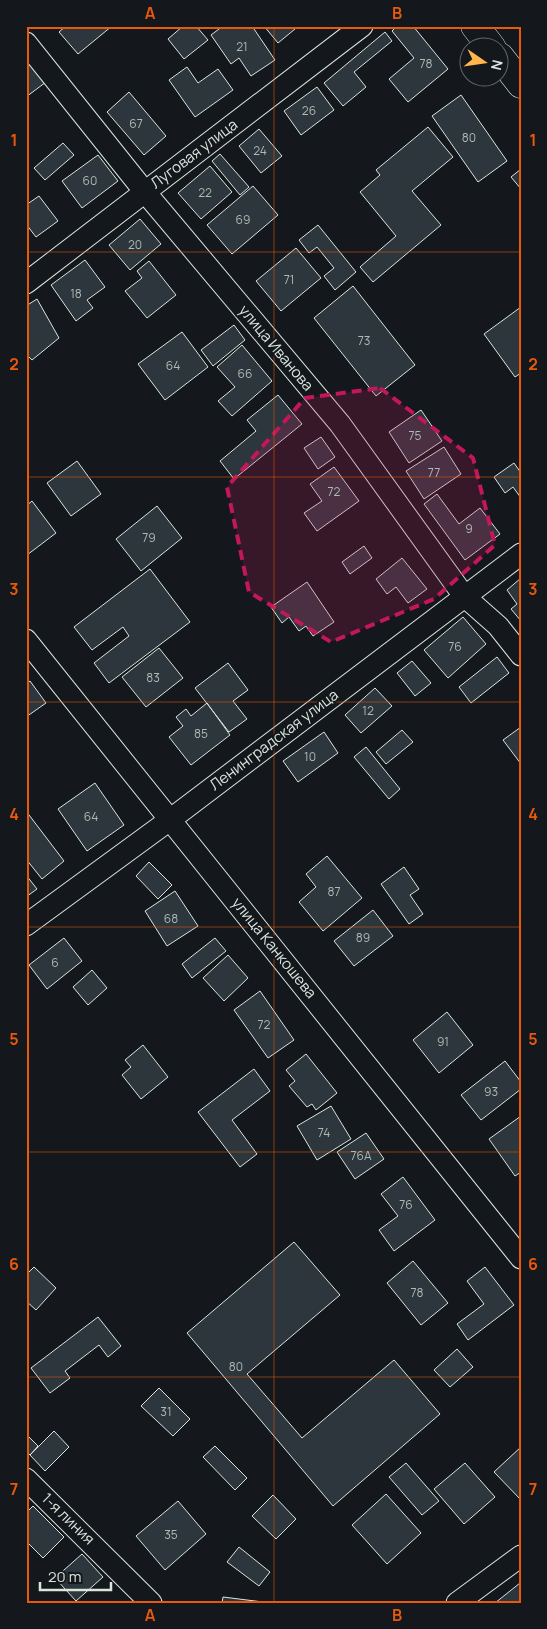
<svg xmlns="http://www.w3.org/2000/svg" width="547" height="1629" font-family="Manrope,sans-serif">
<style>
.building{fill:#2c363c;stroke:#d8e6dc}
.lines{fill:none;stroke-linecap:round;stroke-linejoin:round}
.street-casing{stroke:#d8e6dc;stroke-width:23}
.secondary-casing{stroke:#d8e6dc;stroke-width:29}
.street{stroke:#14181c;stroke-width:21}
.secondary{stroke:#14181c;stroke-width:28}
.marked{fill:#c2185b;fill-opacity:0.2;stroke:#c2185b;stroke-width:4;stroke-dasharray:10 6;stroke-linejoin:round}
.grid{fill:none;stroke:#e8590c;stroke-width:1;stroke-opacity:0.55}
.labels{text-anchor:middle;stroke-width:4;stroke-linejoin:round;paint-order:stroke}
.number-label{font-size:12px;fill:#adbab4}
.street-label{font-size:15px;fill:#d8e6dc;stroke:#14181c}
.neatline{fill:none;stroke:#e8590c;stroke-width:2}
.grid-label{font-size:16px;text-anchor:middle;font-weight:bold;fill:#e8590c}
</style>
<rect width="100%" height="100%" fill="#14181c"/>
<path class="building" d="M66,26H112L78,54L59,32Z
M183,26H196L208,40L184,59L168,39Z
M223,26H252L275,60L251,76L239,58L231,64L211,35Z
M264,26H292L295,29L278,43Z
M397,26H413L448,69L408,102L389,79L414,58L392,31Z
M385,32L392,41L354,72L366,87L343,106L324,83Z
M32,63L46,82L26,97V67Z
M187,67L198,83L218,69L233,90L195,117L169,80Z
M317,87L334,110L301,135L284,111Z
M129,92L166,136L144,155L107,112Z
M461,95L507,161L478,182L432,116Z
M428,127L453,157L412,191L441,225L373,282L360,267L396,236L360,192L380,175L376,170Z
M259,129L282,156L261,173L239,146Z
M63,143L74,155L45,180L34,168Z
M220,154L249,187L240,195L212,161Z
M98,155L118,181L82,208L62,181Z
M210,166L232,192L201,219L178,193Z
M521,169V189L511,177Z
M253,186L278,215L232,254L207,225Z
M39,196L58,221L36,237L26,224V205Z
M140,219L161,244L130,270L109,245Z
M318,225L356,272L335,290L324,276L334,268L317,247L309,253L299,240Z
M296,248L321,278L281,311L256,281Z
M85,260L105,287L87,300L93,308L76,321L51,285Z
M149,261L176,295L147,318L125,291L142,278L137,271Z
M353,286L415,365L376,396L314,318Z
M37,299L59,338L32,360L26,354V306Z
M521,307V373L515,377L484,334Z
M234,325L245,340L213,366L201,350Z
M182,332L208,367L165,400L138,364Z
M242,345L272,381L232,416L218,401L235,387L217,367Z
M278,395L302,424L234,479L220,461L256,431L247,420Z
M421,410L442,441L409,463L389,432Z
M321,437L335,457L318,469L304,448Z
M444,447L461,474L424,499L406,471Z
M77,461L101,494L71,516L47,483Z
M514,463L521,473V498L513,487L505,493L494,477Z
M334,467L359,501L317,531L304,513L322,501L310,484Z
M437,494L459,524L480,508L500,534L465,560L424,504Z
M32,501L56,533L27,555L26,506Z
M157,506L182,538L141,571L116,539Z
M364,546L372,558L350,574L342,562Z
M402,558L427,589L408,603L396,587L387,594L376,579Z
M150,569L190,622L109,683L94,663L129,636L123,627L92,650L74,627Z
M521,578V621L511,609L517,604L507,590Z
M307,582L334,622L313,636L306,626L299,631L289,617L282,623L271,607Z
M463,617L486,644L448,678L424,650Z
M159,648L183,678L146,707L122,677Z
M497,657L509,673L471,703L459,687Z
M412,661L431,683L415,696L397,673Z
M228,663L248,690L233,701L247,719L229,732L195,688Z
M30,681L46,703L26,717V684Z
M375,688L392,706L361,733L345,715Z
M207,703L230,735L191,765L169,737L183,726L176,717L186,709L191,716Z
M521,727V764L503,740Z
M402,730L413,742L386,764L376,752Z
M324,732L338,753L298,782L283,761Z
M366,747L400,789L389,799L354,757Z
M95,783L124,825L87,851L58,809Z
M26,811L64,861L42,879L26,859Z
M327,856L362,898L323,931L299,902L316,887L306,874Z
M149,862L172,885L158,899L136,876Z
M404,867L419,889L410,895L423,914L409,924L381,884Z
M26,875L37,889L26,897Z
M175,891L198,926L167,946L145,911Z
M373,910L393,936L354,966L334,941Z
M64,938L82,961L47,989L29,965Z
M215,938L226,951L192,978L182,964Z
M228,955L248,978L224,1001L203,978Z
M92,970L107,988L88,1005L73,987Z
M260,991L294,1040L268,1058L234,1010Z
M447,1012L473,1045L439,1073L413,1040Z
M143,1045L168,1077L141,1099L122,1075L131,1067L125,1060Z
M306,1054L337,1093L316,1110L312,1104L307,1107L289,1086L295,1081L286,1070Z
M505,1061L521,1082V1089L481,1120L461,1095Z
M254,1069L270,1091L232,1120L257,1154L240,1167L198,1112Z
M331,1106L351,1139L317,1160L297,1126Z
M521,1116V1172L515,1176L489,1139Z
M366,1133L384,1159L355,1179L337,1152Z
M403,1177L435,1220L394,1251L379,1230L398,1216L381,1194Z
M294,1242L340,1295L247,1374L302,1438L394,1360L440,1414L333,1506L187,1333Z
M413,1261L448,1303L421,1325L387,1283Z
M34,1267L56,1288L36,1310L26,1301V1275Z
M485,1267L514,1305L468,1340L457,1324L484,1304L467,1281Z
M98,1317L121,1346L108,1357L99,1345L65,1371L70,1378L50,1393L31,1368Z
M457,1349L473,1367L450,1387L434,1370Z
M159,1388L190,1419L173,1436L141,1406Z
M54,1431L69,1447L45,1471L30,1455Z
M26,1434L38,1446L30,1455L26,1451Z
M215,1446L247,1478L235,1490L203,1457Z
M521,1447V1500L494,1472Z
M406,1463L439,1501L422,1515L389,1477Z
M465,1463L495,1497L464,1524L434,1489Z
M386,1494L421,1533L387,1564L352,1525Z
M273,1495L296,1519L276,1539L252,1516Z
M178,1501L206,1534L165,1570L136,1536Z
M33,1506L64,1537L43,1558L26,1541V1513Z
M239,1547L270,1572L259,1586L227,1562Z
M82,1554L103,1577L76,1601L55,1578Z
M520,1583L521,1603H495Z
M223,1597L271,1603H222Z"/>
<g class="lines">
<defs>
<path id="street" d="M26,43L145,192L340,424L464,596L498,626L521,655
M26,283L362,26
M26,640L521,1258
M26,925L171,819L521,554
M26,1479L151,1603
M457,1603L521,1556"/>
<path id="secondary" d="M475,26L492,48
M500,57L521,84"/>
</defs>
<use href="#street" class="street-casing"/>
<use href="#secondary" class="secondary-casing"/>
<use href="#street" class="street"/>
<use href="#secondary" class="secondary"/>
</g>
<path class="marked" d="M380,388L473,458L495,545L434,599L331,642L249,592L227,487L305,398Z"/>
<path class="grid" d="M274,26V1603M26,252H521M26,477H521M26,702H521M26,927H521M26,1152H521M26,1377H521"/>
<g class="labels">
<g class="number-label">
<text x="242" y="51">21</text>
<text x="426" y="68">78</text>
<text x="309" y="115">26</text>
<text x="136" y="128">67</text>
<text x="469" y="142">80</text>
<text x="260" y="155">24</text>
<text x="90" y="185">60</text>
<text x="205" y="197">22</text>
<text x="243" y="224">69</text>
<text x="135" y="249">20</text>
<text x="289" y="284">71</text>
<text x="76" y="298">18</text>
<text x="364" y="345">73</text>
<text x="173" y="370">64</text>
<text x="245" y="378">66</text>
<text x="415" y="440">75</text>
<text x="434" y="477">77</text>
<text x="334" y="496">72</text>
<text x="469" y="533">9</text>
<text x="149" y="542">79</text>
<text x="455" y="651">76</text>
<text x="153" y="682">83</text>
<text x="368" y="715">12</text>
<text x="201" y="738">85</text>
<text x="310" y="761">10</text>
<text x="91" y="821">64</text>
<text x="334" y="896">87</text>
<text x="171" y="923">68</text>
<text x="363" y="942">89</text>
<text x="55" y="967">6</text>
<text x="264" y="1029">72</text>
<text x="443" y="1046">91</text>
<text x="491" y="1096">93</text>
<text x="324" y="1137">74</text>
<text x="361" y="1160">76А</text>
<text x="406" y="1209">76</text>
<text x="417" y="1297">78</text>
<text x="236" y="1371">80</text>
<text x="166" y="1416">31</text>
<text x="171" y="1539">35</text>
</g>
<g class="street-label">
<text transform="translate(194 154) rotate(-37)" y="5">Луговая улица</text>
<text transform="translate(276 348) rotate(50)" y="5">улица Иванова</text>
<text transform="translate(274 740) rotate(-37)" y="5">Ленинградская улица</text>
<text transform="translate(274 948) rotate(51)" y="5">улица Канкошева</text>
<text transform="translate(68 1519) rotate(44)" y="5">1-я линия</text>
</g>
</g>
<rect width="547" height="1629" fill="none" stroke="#14181c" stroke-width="55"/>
<g transform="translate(484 62) rotate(103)"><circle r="24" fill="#14181c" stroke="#626a69"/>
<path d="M0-4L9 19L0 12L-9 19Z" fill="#ffb74d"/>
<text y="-8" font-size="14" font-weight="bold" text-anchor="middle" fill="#d8e6dc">N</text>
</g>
<path d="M40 1582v8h71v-8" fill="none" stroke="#d8e6dc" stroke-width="2.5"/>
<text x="48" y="1582" font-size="15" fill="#d8e6dc" stroke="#14181c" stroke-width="4" paint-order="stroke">20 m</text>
<rect x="28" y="28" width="492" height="1574" class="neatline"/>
<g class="grid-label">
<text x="150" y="19">A</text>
<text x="397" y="19">B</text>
<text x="14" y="146">1</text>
<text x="533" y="146">1</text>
<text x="14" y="370">2</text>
<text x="533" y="370">2</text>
<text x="14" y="595">3</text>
<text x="533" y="595">3</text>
<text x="14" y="820">4</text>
<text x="533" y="820">4</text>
<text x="14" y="1045">5</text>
<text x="533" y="1045">5</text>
<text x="14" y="1270">6</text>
<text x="533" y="1270">6</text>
<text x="14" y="1495">7</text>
<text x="533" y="1495">7</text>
<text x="150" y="1621">A</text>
<text x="397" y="1621">B</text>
</g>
</svg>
